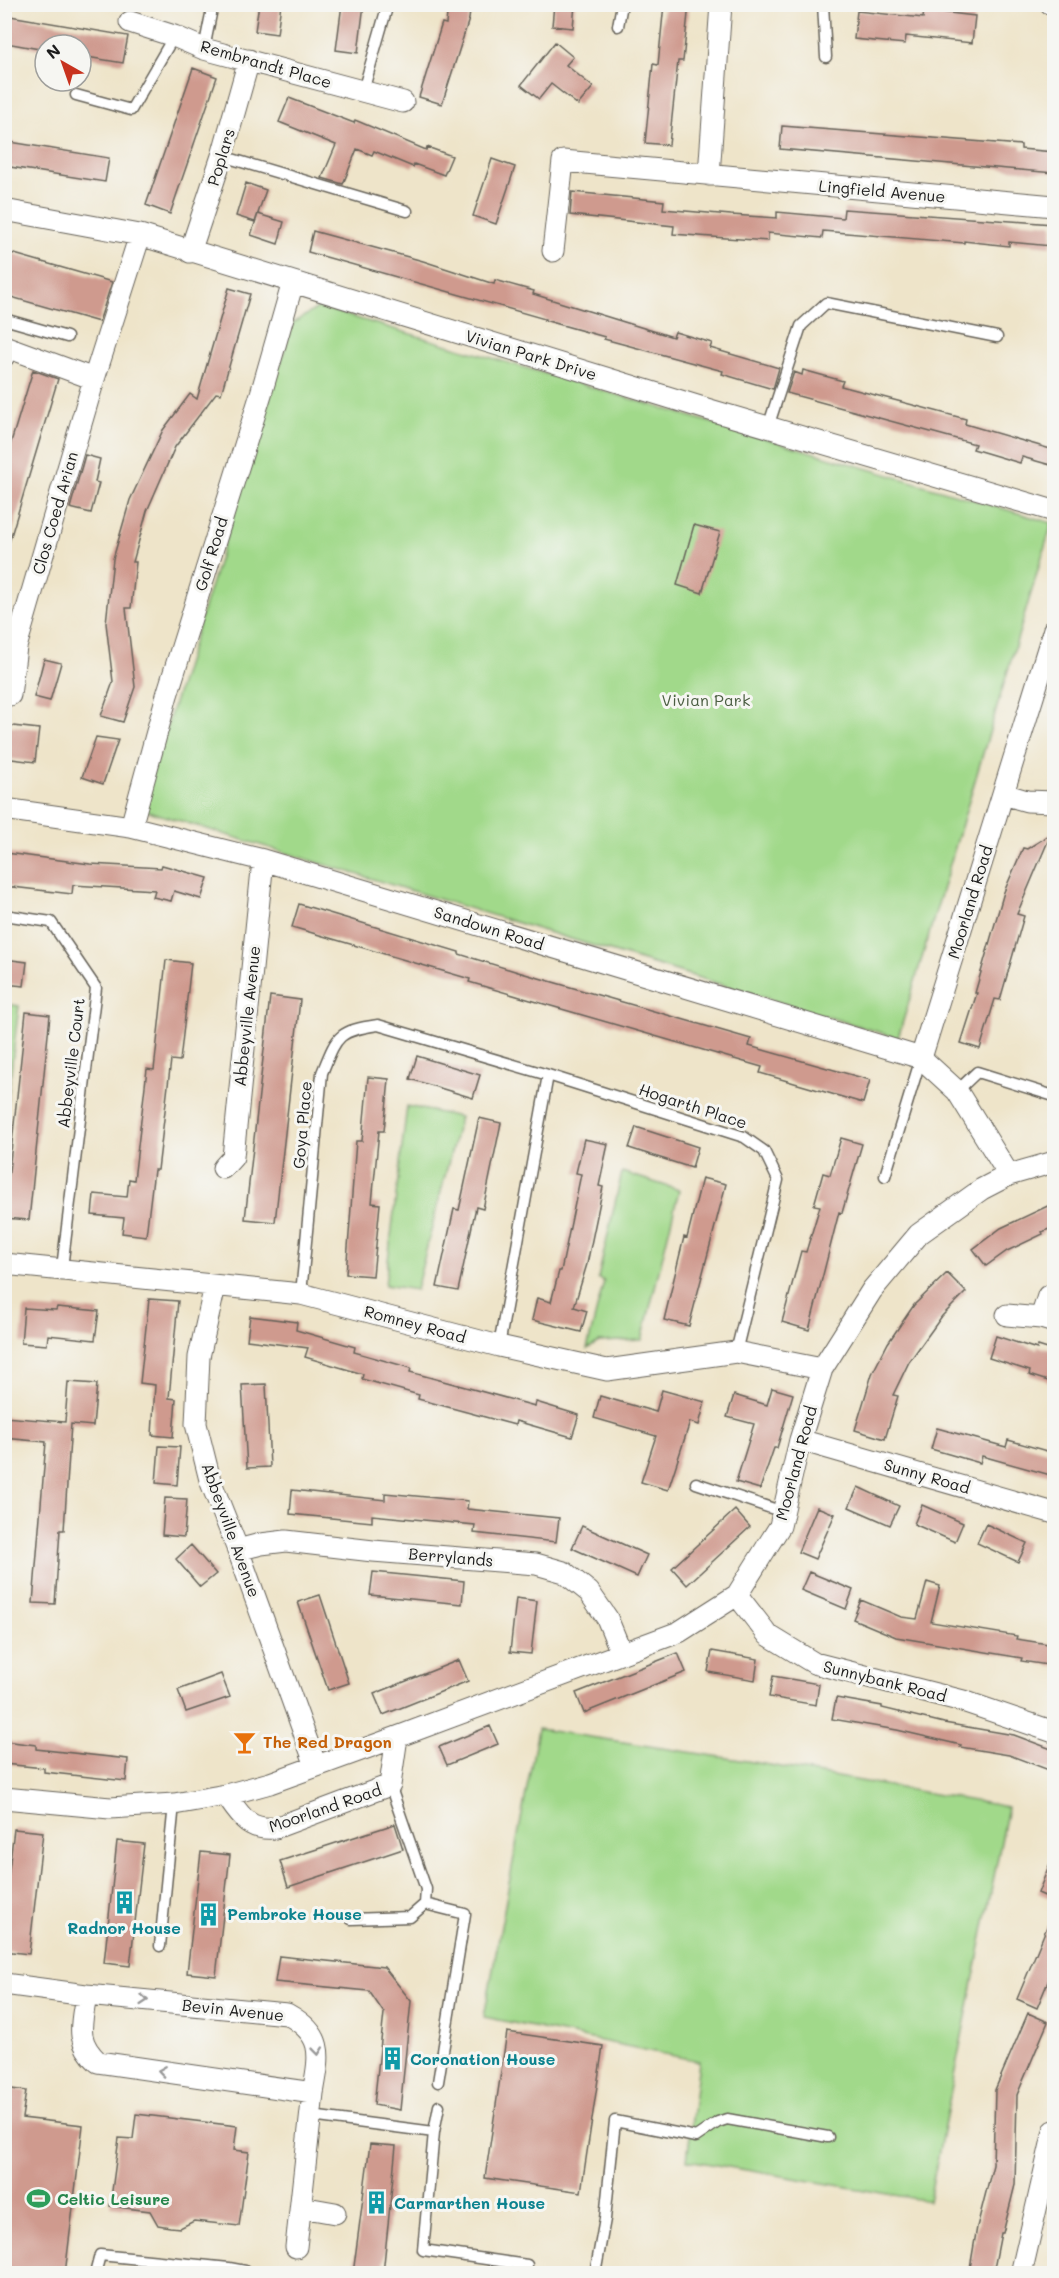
<svg xmlns="http://www.w3.org/2000/svg" width="1059" height="2278" font-family="Mali,sans-serif">
<style>
.green{fill:#a1d98a;stroke:#5e7a53;stroke-width:1.5}
.building{fill:#cf9a8e}
.lines{fill:none;stroke-linecap:round;stroke-linejoin:round}
.lane-casing{stroke:#666259;stroke-width:13}
.street-casing{stroke:#666259;stroke-width:23}
.lane{stroke:#fff;stroke-width:10}
.street{stroke:#fff;stroke-width:21}
.oneway{stroke:#999}
.labels{text-anchor:middle;stroke-width:6;stroke-linejoin:round;paint-order:stroke}
.street-label{font-size:16px;fill:#1c1c1c;stroke:#f6f6f2}
.park-label{font-size:16px;fill:#4b5e42;stroke:#f6f6f2}
.food-label{font-size:16px;font-weight:bold;fill:#c56008;stroke:#f6f6f2;text-anchor:start}
.culture-label{font-size:16px;font-weight:bold;fill:#0d838f;stroke:#f6f6f2;text-anchor:start}
.leisure-label{font-size:16px;font-weight:bold;fill:#27864d;stroke:#f6f6f2;text-anchor:start}
</style>
<rect width="100%" height="100%" fill="#f6f6f2"/>
<filter id="ink" filterUnits="userSpaceOnUse"><feTurbulence type="fractalNoise" baseFrequency=".0167" numOctaves="2"/><feDisplacementMap in="SourceGraphic" scale="12" xChannelSelector="R" yChannelSelector="G"/><feConvolveMatrix kernelMatrix="1 2 1 2 8 2 1 2 1" color-interpolation-filters="sRGB"/></filter>
<filter id="wash" filterUnits="userSpaceOnUse"><feTurbulence type="fractalNoise" baseFrequency=".008" numOctaves="4" result="noise"/><feDisplacementMap in="SourceGraphic" scale="24" xChannelSelector="R" yChannelSelector="G"/><feGaussianBlur stdDeviation="1.35" result="paint"/><feColorMatrix in="noise" values="0 0 0 0 0 0 0 0 0 0 0 0 0 0 0 0 0 1.4 0 .05"/><feComposite in="paint" operator="in"/></filter>
<g filter="url(#wash)">
<rect width="100%" height="100%" fill="#eee4c9"/>
<path class="green" d="M319,307L1052,523L898,1038L141,809L293,323Z
M5,1004L19,1006L5,1120L4,1004Z
M407,1106L460,1117L416,1290L385,1285Z
M622,1172L679,1190L642,1340L599,1342L587,1349L604,1281L598,1278Z
M538,1729L747,1761L1008,1807L929,2201L687,2160L699,2061L484,2017Z"/>
<g id="blocks">
<path class="building" d="M259,4H281L277,34L255,31Z
M342,4H364L358,53L336,50Z
M448,4H471L469,19L442,104L419,97L442,23L446,24Z
M554,4H575L573,28L552,26Z
M664,4H689L683,61H678L669,145L645,143L653,64L658,65Z
M924,10L975,16L972,43L906,36L905,44L854,39L857,11L923,18Z
M10,16L128,36L123,63L81,56V45H45V50L6,43Z
M555,42L573,57L566,65L593,87L578,105L551,84L539,99L521,85Z
M193,68L217,77L170,214L146,205Z
M289,98L354,123L355,120L426,150L427,147L452,156L444,175L414,164L413,167L374,151L372,155L357,149L343,184L322,178L336,145L279,122Z
M782,126L1021,145V149L1054,152V173L780,149Z
M4,141L109,158L105,182L4,166Z
M492,159L515,167L496,224L473,216Z
M246,183L266,190L255,222L236,216Z
M572,192L664,201L663,209L731,215L777,218V212L843,218L844,209L1053,224L1051,246L1009,242V246L964,241V243L823,231L822,238L768,233V241L712,237L673,234L674,226L570,215Z
M258,214L284,222L278,244L251,235Z
M313,231L423,261L494,284L495,280L534,291L533,294L673,337L675,332L712,343L710,348L779,368L773,389L722,374L723,371L604,339L605,337L544,320L545,319L308,252Z
M4,251L112,282L99,322L4,295Z
M229,288L250,294L221,394L216,393L175,447L147,511L133,562H136L131,608H126L135,687L123,722L101,716L113,682L106,623L113,559L130,500L163,430L190,394L197,399Z
M33,370L58,379L8,546H4V465Z
M803,370L843,381L841,386L966,419L965,424L1054,450V466L1022,457L1020,463L973,449L975,444L787,393L794,372L802,375Z
M85,455L100,459L95,482L99,483L91,513L70,508Z
M694,525L720,532L702,593L677,585Z
M44,659L61,663L50,701L34,697Z
M4,725L39,729L35,762L4,758Z
M96,737L118,740L103,784L82,777Z
M1051,834L1017,914L1024,916L1000,1000L995,999L980,1049L961,1043L977,993H975L1004,892L1023,848L1027,849Z
M6,853L90,864L161,868L162,865L208,878L201,899L174,891L171,901L153,897L155,890L73,885L72,894L4,886Z
M299,904L459,952V954L518,972L751,1039L749,1046L870,1080L863,1103L760,1073L762,1067L527,999L469,982L470,979L292,927Z
M4,959L27,962L24,986L4,984Z
M166,960L191,963L180,1061L171,1060L158,1170H154L146,1236L122,1233L124,1218L92,1215L94,1194L127,1197L129,1179L134,1180L147,1069L154,1070Z
M270,996L300,1000L275,1222L245,1219Z
M26,1012L50,1015L29,1220L4,1218Z
M417,1056L480,1075L473,1098L410,1079Z
M368,1077L389,1079L384,1131H379L372,1203L380,1204L373,1276L346,1274L356,1141H362Z
M479,1118L501,1123L483,1209L476,1207L458,1291L437,1287L454,1209L459,1210Z
M636,1127L698,1147L692,1168L629,1148Z
M841,1138L862,1144L842,1213L839,1212L809,1330L782,1322L801,1251L806,1252L820,1206L814,1205L823,1173L830,1175Z
M584,1139L608,1144L599,1186L603,1187L587,1264L574,1307L587,1311L581,1332L532,1320L537,1298L551,1302L559,1271H561L581,1174L576,1173Z
M702,1178L726,1184L689,1326L664,1320L684,1237L687,1238Z
M1054,1203V1227L1042,1232L1043,1234L1007,1251L986,1266L973,1249L1001,1228Z
M947,1273L966,1292L942,1316L909,1362L893,1395L898,1396L885,1439L855,1430L872,1374L888,1343L914,1305Z
M149,1299L178,1301L169,1398L176,1399L173,1437L152,1435L155,1385L140,1383Z
M57,1307L99,1311L95,1340L48,1335L47,1345L21,1343L24,1308L56,1310Z
M250,1316L297,1322L296,1330L355,1347L354,1352L411,1368L410,1372L535,1406L536,1402L579,1415L572,1437L516,1421L515,1425L418,1399L419,1395L362,1379L363,1374L305,1357L308,1348L247,1340Z
M996,1336L1037,1349L1038,1346L1054,1351V1383L1029,1375L1030,1371L989,1358Z
M68,1382L97,1384L93,1426L71,1424L64,1530H60L55,1604L33,1603L46,1442L4,1438V1417L65,1422Z
M266,1384L270,1467L247,1468L242,1385Z
M772,1388L793,1394L777,1448H774L760,1489L736,1482L754,1424L727,1417L734,1395L767,1405Z
M662,1390L705,1402L699,1425L690,1422L668,1490L641,1482L656,1436L594,1418L600,1396L656,1412Z
M937,1428L1006,1447L1008,1440L1054,1453V1476L982,1456L980,1463L931,1449Z
M159,1446L180,1447L177,1485L156,1483Z
M858,1487L899,1506L890,1525L849,1507Z
M292,1490L385,1500V1493L468,1501L467,1509L559,1518L556,1542L474,1533L475,1525L372,1515V1522L290,1514Z
M165,1498L187,1499L184,1537L162,1535Z
M922,1505L963,1523L955,1542L914,1524Z
M817,1507L835,1514L815,1559L798,1552Z
M735,1510L750,1527L687,1585L672,1568Z
M986,1524L1027,1543L1018,1562L977,1543Z
M582,1526L647,1555L637,1577L572,1548Z
M191,1545L216,1574L200,1587L176,1559Z
M373,1572L464,1581L462,1604L370,1595Z
M809,1572L853,1590L846,1609L801,1590Z
M927,1582L940,1586L931,1622L1017,1636L1016,1639L1054,1645V1666L1021,1661L1022,1658L896,1637L853,1619L861,1600L901,1617L917,1619Z
M320,1595L349,1683L328,1690L298,1602Z
M516,1598L537,1601L531,1654L510,1652Z
M712,1651L758,1659L755,1680L708,1672Z
M678,1653L686,1672L584,1713L576,1693Z
M459,1660L468,1681L383,1715L374,1694Z
M221,1674L230,1697L186,1712L178,1690Z
M773,1676L819,1684L816,1705L769,1697Z
M836,1698L882,1706V1708L944,1723L1014,1735L1054,1750V1772L1009,1755L960,1747L961,1745L897,1730L832,1719Z
M490,1726L498,1744L447,1765L439,1747Z
M4,1741L36,1745V1749L128,1759L126,1781L44,1772V1768L4,1764Z
M395,1824L403,1849L288,1887L280,1861Z
M14,1829L43,1832L29,1954L4,1951V1911Z
M117,1841L144,1844L130,1966L104,1963Z
M201,1852L230,1855L216,1976L187,1973Z
M1054,1853V1900L1038,1893Z
M1054,1910V1967L1037,2008L1017,1999Z
M279,1956L384,1967L411,2001L400,2110L374,2105L384,2013L369,1991L275,1982Z
M1028,2013L1048,2022L1017,2095L1015,2185L1003,2233H1001L993,2274H969L977,2227L993,2165L995,2090Z
M507,2032L603,2046L581,2192L485,2178Z
M4,2088L26,2091L22,2118L83,2125L65,2274H4Z
M136,2114L237,2126L234,2150L249,2152L239,2226L194,2221L180,2228L170,2227L158,2225L150,2211L110,2206L119,2138L133,2139Z
M370,2144L396,2146L383,2274H353Z"/>
</g>
</g>
<g filter="url(#ink)">
<use href="#blocks" fill-opacity="0" stroke="#666259" stroke-width="1.5"/>
<g class="lines">
<defs>
<path id="lane" d="M823,4L826,57
M618,26L622,4
M204,49L213,4
M363,91L388,4
M76,95L131,110L174,36
M222,156L407,211
M4,319L67,337
M768,427L801,326L826,303L997,337
M4,915L51,922L96,988L62,1268
M957,1091L977,1072L1054,1096
M885,1176L921,1058
M301,1294L322,1073C337,1036 337,1031 378,1025L548,1075L744,1137L764,1151L778,1180L736,1352
M499,1346L548,1075
M696,1483L783,1512
M425,1904L465,1914L438,2082
M351,1919L410,1917L425,1904L426,1889L390,1785
M160,1946L174,1804
M311,2116L434,2132L423,2250L527,2265
M434,2132L439,2106
M95,2274L100,2255L229,2268L245,2271V2274
M595,2274L605,2219L615,2121L696,2137L718,2122L727,2119L828,2137"/>
<path id="street" d="M1051,4L1054,5
M130,22L174,36L204,49L403,102
M709,175L721,4
M4,210L140,235L710,410L1054,511
M553,251L563,161L1054,206
M190,252L222,156L249,60
M4,356L7,347L94,379
M4,642L16,647L94,379L140,235
M10,695L16,647
M1003,794L1027,801L1054,802
M4,809L131,827L263,860L921,1058L957,1091L1009,1175
M131,827L167,695L261,394L293,282
M921,1058L1054,629
M223,1168L233,1157L263,860
M4,1264L301,1294L499,1346L607,1370L736,1352L822,1369
M215,1286L199,1357L196,1424L210,1480L238,1550L316,1766
M1007,1315L1041,1318L1054,1322
M1041,1318L1048,1296
M800,1440L1054,1513
M238,1550L261,1544L286,1541L373,1551L536,1564L564,1572L589,1592L607,1618L621,1652
M737,1595L768,1635L814,1663L963,1701L1054,1732
M226,1795C240,1815 248,1831 275,1828L390,1785L397,1737
M4,1798L110,1808L174,1804L226,1795L270,1783L397,1737L679,1632L737,1595L780,1526L800,1440L822,1369L872,1290L919,1234L982,1189L1009,1175L1054,1162
M4,1984L86,1995L287,2014C325,2035 320,2054 313,2093L98,2062C74,2040 82,2024 86,1995
M301,2207L335,2213
M296,2247L313,2093
M1021,2274L1054,2131"/>
</defs>
<use href="#lane" class="lane-casing"/>
<use href="#street" class="street-casing"/>
<use href="#lane" class="lane"/>
<use href="#street" class="street"/>
</g>
<defs><path id="oneway-chevron" d="M-2-3.5L2.5 0L-2 3.5" fill="none" stroke-width="1.6" stroke-linecap="round" stroke-linejoin="round" transform="scale(1.5)"/></defs>
<g class="oneway">
<use href="#oneway-chevron" transform="translate(144 2000) rotate(5)"/>
<use href="#oneway-chevron" transform="translate(318 2051) rotate(84)"/>
<use href="#oneway-chevron" transform="translate(162 2071) rotate(-172)"/>
</g>
</g>
<defs>
<symbol id="bar-bare" viewBox="-9 -9 18 18"><path d="M-6-5H6L.8 .8V4.5H3.5V6h-7V4.5H-.8V.8Z" fill="#e8710a" stroke="#f6f6f2" stroke-width="2.5" paint-order="stroke"/></symbol>
<symbol id="building-bare" viewBox="-9 -9 18 18"><path d="M-4-6H4V6H1V3H-1V6H-4ZM-2.5-4.3h1.7v1.8h-1.7ZM.8-4.3h1.7v1.8H.8ZM-2.5-1h1.7V.8h-1.7ZM.8-1h1.7V.8H.8Z" fill="#0f9aa8" stroke="#f6f6f2" stroke-width="2.5" paint-order="stroke"/></symbol>
<symbol id="stadium-bare" viewBox="-9 -9 18 18"><path d="M0-5a6.5 5 0 1 0 0 10a6.5 5 0 1 0 0-10ZM-3.5-1.8h7v3.6h-7Z" fill="#2e9e5b" stroke="#f6f6f2" stroke-width="2.5" paint-order="stroke"/></symbol>
</defs>
<g fill-rule="evenodd">
<use href="#bar-bare" x="228" y="1726" width="33" height="33"/>
<use href="#building-bare" x="108" y="1886" width="33" height="33"/>
<use href="#building-bare" x="192" y="1898" width="33" height="33"/>
<use href="#building-bare" x="376" y="2042" width="33" height="33"/>
<use href="#stadium-bare" x="22" y="2182" width="33" height="33"/>
<use href="#building-bare" x="360" y="2186" width="33" height="33"/>
</g>
<g class="labels">
<g class="street-label">
<text transform="translate(266 64) rotate(16)" y="6">Rembrandt Place</text>
<text transform="translate(221 157) rotate(-73)" y="6">Poplars</text>
<text transform="translate(882 191) rotate(5)" y="6">Lingfield Avenue</text>
<text transform="translate(531 355) rotate(17)" y="6">Vivian Park Drive</text>
<text transform="translate(55 513) rotate(-74)" y="6">Clos Coed Arian</text>
<text transform="translate(211 554) rotate(-73)" y="6">Golf Road</text>
<text transform="translate(970 902) rotate(-73)" y="6">Moorland Road</text>
<text transform="translate(489 928) rotate(17)" y="6">Sandown Road</text>
<text transform="translate(247 1016) rotate(-84)" y="6">Abbeyville Avenue</text>
<text transform="translate(71 1063) rotate(-83)" y="6">Abbeyville Court</text>
<text transform="translate(693 1106) rotate(18)" y="6">Hogarth Place</text>
<text transform="translate(302 1125) rotate(-85)" y="6">Goya Place</text>
<text transform="translate(415 1324) rotate(15)" y="6">Romney Road</text>
<text transform="translate(796 1463) rotate(-75)" y="6">Moorland Road</text>
<text transform="translate(927 1476) rotate(16)" y="6">Sunny Road</text>
<text transform="translate(231 1530) rotate(70)" y="6">Abbeyville Avenue</text>
<text transform="translate(451 1557) rotate(5)" y="6">Berrylands</text>
<text transform="translate(885 1681) rotate(14)" y="6">Sunnybank Road</text>
<text transform="translate(325 1808) rotate(-19)" y="6">Moorland Road</text>
<text transform="translate(233 2010) rotate(6)" y="6">Bevin Avenue</text>
</g>
<g class="park-label">
<text x="706" y="706">Vivian Park</text>
</g>
<g class="food-label">
<text x="263" y="1748">The Red Dragon</text>
</g>
<g class="culture-label">
<text x="227" y="1920">Pembroke House</text>
<text x="124" y="1934" text-anchor="middle">Radnor House</text>
<text x="410" y="2065">Coronation House</text>
<text x="394" y="2209">Carmarthen House</text>
</g>
<g class="leisure-label">
<text x="57" y="2205">Celtic Leisure</text>
</g>
</g>
<rect width="1059" height="2278" fill="none" stroke="#f6f6f2" stroke-width="24"/>
<g transform="translate(63 63) rotate(320)"><circle r="28" fill="#f6f6f2" stroke="#9f9f9c" stroke-width="1.5"/>
<path d="M0-4.5L10 22L0 15L-10 22Z" fill="#c8321e"/>
<text y="-9" font-size="16" font-weight="bold" text-anchor="middle" fill="#1c1c1c">N</text>
</g>
</svg>
